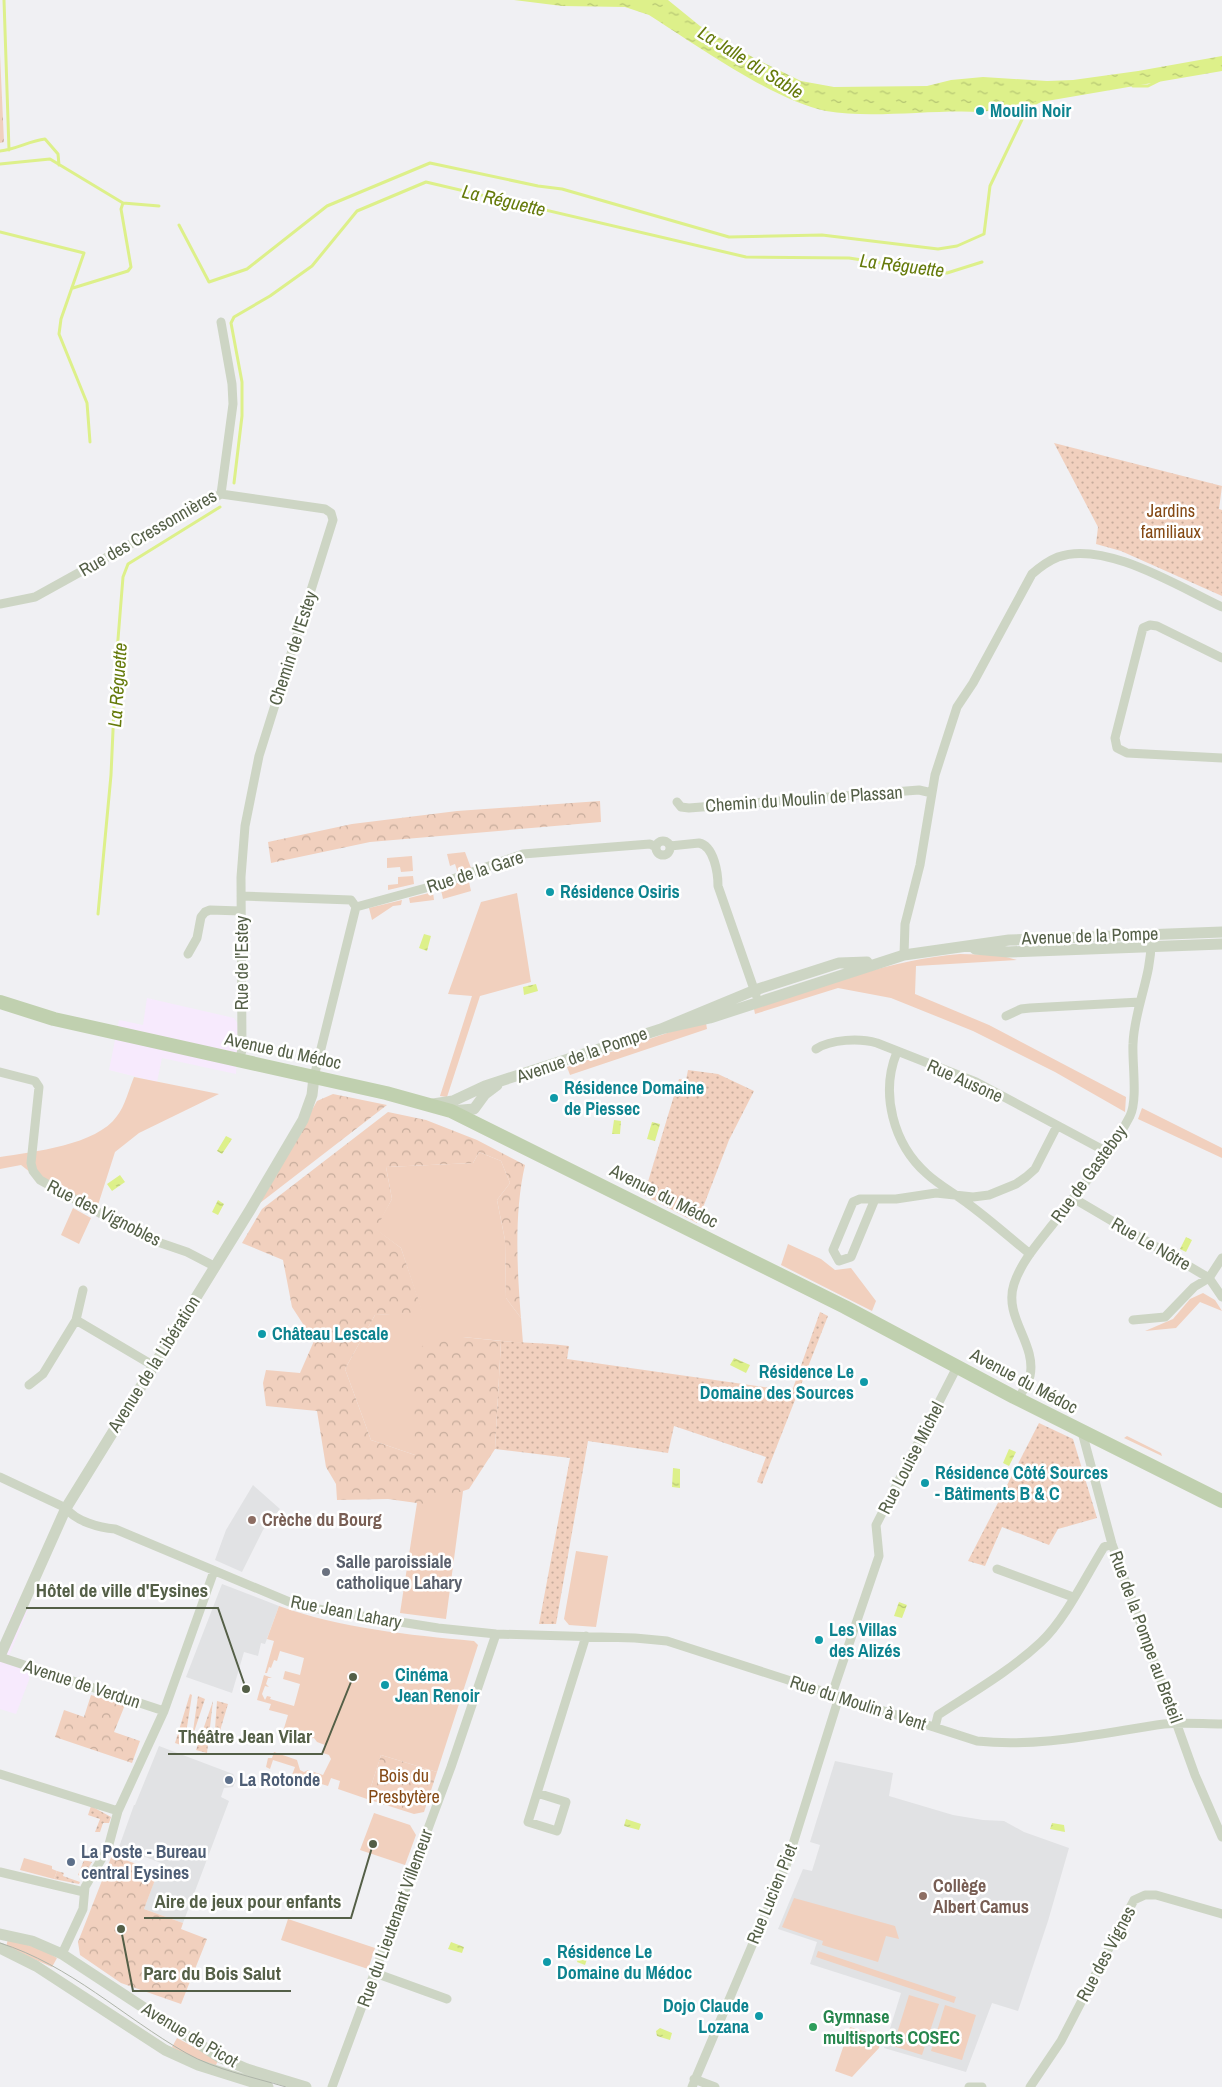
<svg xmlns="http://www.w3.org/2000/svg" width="1222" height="2087" font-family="'Archivo Narrow',sans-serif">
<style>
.commercial{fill:#f7eafd}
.education{fill:#e1e2e4}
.grass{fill:#f1d0be}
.forest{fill:url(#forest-crowns)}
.garden{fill:url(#garden-dots)}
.water{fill:url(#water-ripples)}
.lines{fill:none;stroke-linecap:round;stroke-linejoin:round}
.stream{stroke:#ddf08a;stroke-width:3}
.minor{stroke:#cdd5c4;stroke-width:9}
.tertiary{stroke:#cdd5c4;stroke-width:11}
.primary{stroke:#c0d0af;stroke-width:14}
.tram{stroke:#aeb4a9;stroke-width:1}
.culture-dot{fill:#0f9aa8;stroke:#fff;stroke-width:2}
.education-dot{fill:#8d6e63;stroke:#fff;stroke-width:2}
.worship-dot{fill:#6b7280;stroke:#fff;stroke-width:2}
.service-dot{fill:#5c6f8a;stroke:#fff;stroke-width:2}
.leisure-dot{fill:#2e9e5b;stroke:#fff;stroke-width:2}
.labels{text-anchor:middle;stroke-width:5;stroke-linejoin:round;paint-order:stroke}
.culture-label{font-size:18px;font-weight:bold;fill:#0d838f;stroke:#fff;text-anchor:start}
.park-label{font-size:18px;fill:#844914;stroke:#fff}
.street-label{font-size:18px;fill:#545f47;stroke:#fff}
.education-label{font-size:18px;font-weight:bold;fill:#785e54;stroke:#fff;text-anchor:start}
.worship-label{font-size:18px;font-weight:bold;fill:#5b616d;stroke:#fff;text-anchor:start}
.service-label{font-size:18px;font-weight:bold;fill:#4e5e75;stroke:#fff;text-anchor:start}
.leisure-label{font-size:18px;font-weight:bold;fill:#27864d;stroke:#fff;text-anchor:start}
.water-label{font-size:19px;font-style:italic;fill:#657a0a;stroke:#fff}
.leader{fill:none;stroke:#545f47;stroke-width:2}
.callout-dot{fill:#545f47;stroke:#fff;stroke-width:2}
.callout-label{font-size:19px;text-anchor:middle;font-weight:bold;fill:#545f47;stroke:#fff;stroke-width:5;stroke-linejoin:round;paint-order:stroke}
</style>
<defs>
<pattern id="forest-crowns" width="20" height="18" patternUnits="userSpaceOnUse" patternTransform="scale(1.25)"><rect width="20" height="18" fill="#f1d0be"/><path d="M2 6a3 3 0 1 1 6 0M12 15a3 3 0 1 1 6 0" fill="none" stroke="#c6ac9c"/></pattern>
<pattern id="garden-dots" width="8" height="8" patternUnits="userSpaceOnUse" patternTransform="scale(1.25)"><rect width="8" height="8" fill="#f1d0be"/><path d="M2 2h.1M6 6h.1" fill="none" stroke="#c6ac9c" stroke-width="1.8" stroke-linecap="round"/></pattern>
<pattern id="water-ripples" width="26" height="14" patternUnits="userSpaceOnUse" patternTransform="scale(1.25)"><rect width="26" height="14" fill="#ddf08a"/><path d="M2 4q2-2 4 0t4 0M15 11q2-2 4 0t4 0" fill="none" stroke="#b6c673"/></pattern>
</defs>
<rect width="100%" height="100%" fill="#f0f0f3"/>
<path class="commercial" d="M147,998L234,1018L238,1024L236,1074L162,1058L157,1082L109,1070L119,1020L143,1025Z
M15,1605L28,1610L9,1656L30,1662L29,1680L16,1714L0,1709V1645Z"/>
<path class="education" d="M253,1485L280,1509L263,1530L242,1572L215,1560L226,1530Z
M222,1584L279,1606L265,1644L261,1643L258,1656L244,1652L232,1693L186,1677Z
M159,1746L233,1774L236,1780L233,1787L224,1788L221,1797L229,1801L183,1923L144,1909L161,1863L119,1847L134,1805H135Z
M835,1761L893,1773L889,1796L953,1815L983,1820L1004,1821L1024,1832L1069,1848L1048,1921L1018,2011L992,2003L966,2072L884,2048L901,1993L810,1964L817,1942L778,1929L803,1869L812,1871L820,1845L810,1842Z"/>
<path class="grass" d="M465,852L471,868L458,873L455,864L450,866L447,854Z
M412,856L413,871L401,872L400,867L387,868V858Z
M413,876L414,884L388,890V885L398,884V877Z
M464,880L469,882L471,891L443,899L441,890Z
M433,892L434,900L410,903L409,898Z
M517,893L531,982L480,996L447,1097L440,1096L472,996L448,994L481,902Z
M402,900L401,905L393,906L372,920L369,908Z
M960,954L999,955L1017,960L916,966L915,994L989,1025L1126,1097L1125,1112L1055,1072L973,1031L891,998L838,988L755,1014L754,1009C822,986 888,960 960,954Z
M706,1023L707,1029L570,1075L567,1067L673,1031Z
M134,1077L219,1094L139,1133L115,1152L98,1205L40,1180L21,1165L0,1169V1157C33,1152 97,1145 117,1116C125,1106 129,1089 134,1077Z
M1142,1108L1222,1148V1158L1138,1119Z
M479,1152L501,1161L510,1183L497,1200L505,1240L506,1298L521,1318L523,1343L463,1337L469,1446L446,1619L400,1613L417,1503L415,1455L371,1440L345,1369L375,1315L422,1312L401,1248L375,1229L392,1199L386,1167L473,1163Z
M73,1208L91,1218L79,1244L61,1235Z
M788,1244L821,1259L835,1270L851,1268L876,1301L872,1311L781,1265Z
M1203,1293L1215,1300L1222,1311L1200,1302L1176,1328L1145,1331L1173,1319L1190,1299Z
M1127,1436L1161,1453L1162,1456L1124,1438Z
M576,1551L608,1556L596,1627L569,1625L564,1619Z
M279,1606C340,1628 409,1635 474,1641L478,1645L437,1772L381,1755L367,1799L338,1789L340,1781L331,1778L328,1786L292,1775L295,1767L273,1760L270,1769L266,1767L268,1758H272L274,1752L297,1760L300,1770L304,1772L308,1770L323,1775L331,1759L329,1755L323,1753L325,1745L317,1742L314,1738L306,1739L302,1745L281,1738L288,1715L269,1710L271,1704L257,1700L264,1675L272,1678H268L266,1684L269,1687L265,1686L262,1694L265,1700L267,1696L271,1697L270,1699L294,1706L300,1684L283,1679L285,1671L300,1675L304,1658L280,1651L277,1661L274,1660L271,1668L269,1667L267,1673H265L274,1641L267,1639Z
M374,1813L410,1825L416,1835L405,1865L360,1850Z
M24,1858L52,1866V1869L57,1871L54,1879L20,1870Z
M794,1898L895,1926L899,1939L886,1936L878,1962L822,1945L823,1941L782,1927Z
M288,1919L375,1948L368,1969L281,1940Z
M8,1939L41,1949L57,1958L52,1967L6,1947Z
M818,1951L956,1997L954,2003L816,1957Z
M909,1995L939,2004L922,2055L893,2046Z
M945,2005L976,2015L962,2060L931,2051Z
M850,2027L883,2037L879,2048L852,2077L835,2071Z
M177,2038L218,2060L215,2068L185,2055L172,2047Z"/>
<path class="forest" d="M0,54L4,142L0,143Z
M600,801L601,822L370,842L271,863L268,842L352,824L457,811Z
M333,1094L387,1105L260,1203L317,1101Z
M388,1112L426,1120L477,1140L525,1165C514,1212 517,1270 521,1318L506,1298L505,1240L497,1200L510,1183L501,1161L479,1152L473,1163L386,1167L392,1199L376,1229L401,1248L423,1313L375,1315L345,1369L371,1440L415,1455L413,1348L463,1337L501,1341L495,1449L469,1489L424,1504L388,1499L337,1500L336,1484L326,1467L317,1411L266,1406L263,1383L266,1370L300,1373L314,1341L292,1307L283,1260L242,1243L262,1209Z
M91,1695L125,1705L114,1732L140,1741L132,1763L55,1737L64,1710L84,1717Z
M381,1755L437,1772L424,1812L414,1814L367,1799Z
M367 1844a6 6 0 1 1 12 0a6 6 0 1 1-12 0Z
M112,1855L158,1872L144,1909L183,1923L181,1929L207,1939L181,2004L121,1983L80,1955L78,1942Z"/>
<path class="garden" d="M1054,443L1222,486L1219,509L1222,510V596L1121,551L1096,544L1098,527Z
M688,1070L718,1074L754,1091L729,1140L697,1223L644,1195L679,1079L686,1080Z
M820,1312L828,1316L762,1484L757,1482L766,1457L674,1426L668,1453L588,1441L556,1624H539L570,1458L495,1449L501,1341C524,1343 546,1343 569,1346L567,1359L792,1391Z
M1039,1423L1073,1439L1097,1518L1058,1529L1049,1545L1002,1527L985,1566L968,1561Z
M190,1694L192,1695L184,1746L175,1743Z
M198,1696L205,1699L192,1738Z
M213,1701L207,1753L196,1750Z
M217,1701L228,1704L216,1744L214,1743Z
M91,1806L111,1817L109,1823H103L100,1832H95L100,1819L88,1815Z
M84,1860L92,1862L83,1877L78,1875Z
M57,1871L64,1873L63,1876L80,1882L79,1884L54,1879Z"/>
<path class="water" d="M514,0H668L700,26L754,58L801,81L834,87L927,86L951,80L983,77L1047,81L1073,80L1138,71L1222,56V71L982,112C933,109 873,119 826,111C773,100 696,45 649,15L625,7L562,6Z
M424,934L431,936L427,951L419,948Z
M536,984L538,991L524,995L523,987Z
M614,1120L621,1121L620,1134H612Z
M652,1122L660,1124L655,1141L647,1139Z
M226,1136L232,1139L222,1154L217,1151Z
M120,1175L125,1182L112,1191L107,1184Z
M218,1200L224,1204L218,1215L212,1212Z
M1186,1237L1192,1240L1186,1252L1180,1249Z
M734,1358L750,1365L746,1373L730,1365Z
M1009,1449L1016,1452L1009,1466L1003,1463Z
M673,1468L680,1469V1488L672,1487Z
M899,1602L907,1605L902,1618L894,1616Z
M626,1819L641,1824L639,1830L624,1826Z
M1052,1823L1064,1825L1065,1832L1050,1829Z
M451,1942L464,1947L462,1953L448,1949Z
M583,1944L591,1947L585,1965L577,1962Z
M660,2028L672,2033L670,2040L657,2036L656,2031Z"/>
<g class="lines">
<path class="stream" d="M4,0L9,150
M1133,86H1148L1158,81
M0,151C17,149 29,141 45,139L58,154L59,165
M0,164L50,159L123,203L159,206
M179,225L209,282L247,269L327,206L430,163L538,186L562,189L729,237L822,235L938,249L957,246L984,234L990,186L1028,107L1042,100
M0,232L84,253L61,319L59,334L87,403L90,442
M73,288L128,271L131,267L121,209L123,203
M234,483L242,416V382L231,323L234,317L270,296L312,266L357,211L426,182L746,257L849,258L947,273L982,262
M98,914L111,775L116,664L123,577L128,564L220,507"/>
<path class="minor" d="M221,494L325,509L331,513L333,520L259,756L245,826L241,877L242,1050L239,1061
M0,604L35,597L221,494L233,404L232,384L221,322
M1222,658L1157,626L1150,625L1143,628L1115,738L1117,748L1127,753L1222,758
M677,802L681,807L689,808L919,790L932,793
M656 848a7 7 0 1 1 14 0a7 7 0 1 1-14 0Z
M670,846L699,843C714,846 718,873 718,886L756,995
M241,896L351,900L356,907
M188,954L197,938L201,917L205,912L210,910L241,911
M904,955L905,924L920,865L935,775L957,707L973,683L1032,574C1040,567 1048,561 1058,557C1105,540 1179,587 1222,607
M1006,1016L1021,1009L1030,1008L1140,1002
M816,1049C831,1039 860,1038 877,1043L976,1082L1107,1152
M897,1052C880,1093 893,1144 927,1174C939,1185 954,1193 967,1203C989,1219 1009,1237 1030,1254
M0,1072L35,1081L39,1087L31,1163L33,1171L40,1180L143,1237L187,1252L214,1266
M314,1077L356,907L433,886L523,854L650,844L656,847
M1073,1198L1209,1278L1222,1258
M875,1199L851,1257L839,1261L833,1250L853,1202L860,1199H896L936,1193L973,1197L989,1195L1016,1184L1026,1177L1035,1169L1057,1126
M76,1320L83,1290
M1133,1320L1165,1317L1194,1287L1209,1278L1222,1297
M29,1385L43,1374L76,1320L154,1366
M1018,1399C1022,1392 1028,1384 1030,1376C1037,1344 1003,1317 1014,1284C1021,1262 1039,1242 1053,1224C1079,1190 1110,1155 1130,1116C1138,1100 1132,1063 1133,1044C1134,1009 1152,976 1151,940
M1082,1432L1112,1544L1195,1775L1222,1837
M0,1477L66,1508C75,1521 100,1528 115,1529L299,1606L438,1628L496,1634L635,1638L667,1641L977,1741C1040,1748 1102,1733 1164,1724C1183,1722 1203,1724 1222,1724
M997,1569L1073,1597
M0,1657L164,1711
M832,1694L879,1556L876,1525L957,1367
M935,1727L938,1715C973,1692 1010,1671 1041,1642C1065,1620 1086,1576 1104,1547L1112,1544
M0,1774L118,1811
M537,1793L566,1802L557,1831L528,1822L586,1636
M0,1872L84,1892
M62,1954L83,1909L85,1887L108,1848L118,1811L164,1711L214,1571
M375,1973L447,1999
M694,2079L715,2087
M332,2087L451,1767L496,1634
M692,2087L787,1863L839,1697
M969,2087H982
M1030,2087L1061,2041L1134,1900L1145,1895H1156L1222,1914"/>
<path class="tertiary" d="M975,949L1008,952L1222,944
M661,1029L710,1018L904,955L1009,940L1222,932
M433,1104L453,1101L485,1086L661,1029L755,990L839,963L867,962
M451,1111L474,1109L485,1094L497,1085
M0,1656L66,1508L250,1210L303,1120L312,1095L314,1077
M0,1934L32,1941L62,1954L219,2057L247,2069L306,2087
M0,1948L36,1966L165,2050L198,2065L268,2087"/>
<path class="primary" d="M0,1002L54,1019L386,1093L451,1111L845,1307L1014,1397L1222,1501"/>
<path class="tram" d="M0,1943C70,1965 123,2017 186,2053C216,2070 253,2077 286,2087"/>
</g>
<g class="culture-dot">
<circle cx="980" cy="111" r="5"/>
<circle cx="550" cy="892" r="5"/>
<circle cx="554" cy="1098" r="5"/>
<circle cx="262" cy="1334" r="5"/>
<circle cx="864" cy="1382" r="5"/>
<circle cx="925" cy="1483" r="5"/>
<circle cx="819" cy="1640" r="5"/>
<circle cx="385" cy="1685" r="5"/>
<circle cx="547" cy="1962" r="5"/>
<circle cx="759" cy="2016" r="5"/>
</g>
<g class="education-dot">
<circle cx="252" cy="1520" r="5"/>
<circle cx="923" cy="1896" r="5"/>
</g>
<circle class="worship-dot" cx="326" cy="1572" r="5"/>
<g class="service-dot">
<circle cx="229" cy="1780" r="5"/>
<circle cx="71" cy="1862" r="5"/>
</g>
<circle class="leisure-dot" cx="813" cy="2027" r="5"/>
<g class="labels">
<g class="culture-label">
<text x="990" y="117">Moulin Noir</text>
<text x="560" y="898">Résidence Osiris</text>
<text x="564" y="1094">Résidence Domaine<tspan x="564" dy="21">de Piessec</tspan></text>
<text x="272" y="1340">Château Lescale</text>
<text x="854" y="1378" text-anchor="end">Résidence Le<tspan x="854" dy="21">Domaine des Sources</tspan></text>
<text x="935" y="1479">Résidence Côté Sources<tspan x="935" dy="21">- Bâtiments B &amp; C</tspan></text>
<text x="829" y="1636">Les Villas<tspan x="829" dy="21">des Alizés</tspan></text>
<text x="395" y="1681">Cinéma<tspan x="395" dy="21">Jean Renoir</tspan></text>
<text x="557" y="1958">Résidence Le<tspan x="557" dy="21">Domaine du Médoc</tspan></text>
<text x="749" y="2012" text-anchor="end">Dojo Claude<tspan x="749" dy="21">Lozana</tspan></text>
</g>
<g class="park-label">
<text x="1171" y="517">Jardins<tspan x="1171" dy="21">familiaux</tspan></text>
<text x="404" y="1782">Bois du<tspan x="404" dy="21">Presbytère</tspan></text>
</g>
<g class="street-label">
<text transform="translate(148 533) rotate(-30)" y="6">Rue des Cressonnières</text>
<text transform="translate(293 648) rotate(-72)" y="6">Chemin de l'Estey</text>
<text transform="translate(804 799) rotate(-4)" y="6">Chemin du Moulin de Plassan</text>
<text transform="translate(475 872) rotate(-18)" y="6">Rue de la Gare</text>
<text transform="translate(1090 936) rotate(-2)" y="6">Avenue de la Pompe</text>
<text transform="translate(242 963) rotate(-90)" y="6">Rue de l'Estey</text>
<text transform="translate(283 1051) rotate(12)" y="6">Avenue du Médoc</text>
<text transform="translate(582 1055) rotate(-19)" y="6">Avenue de la Pompe</text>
<text transform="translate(965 1081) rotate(24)" y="6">Rue Ausone</text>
<text transform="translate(1089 1174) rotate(-54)" y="6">Rue de Gasteboy</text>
<text transform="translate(664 1196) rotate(27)" y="6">Avenue du Médoc</text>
<text transform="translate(104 1213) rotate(27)" y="6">Rue des Vignobles</text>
<text transform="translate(1151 1244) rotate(30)" y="6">Rue Le Nôtre</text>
<text transform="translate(154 1364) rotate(-58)" y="6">Avenue de la Libération</text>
<text transform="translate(1024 1381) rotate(28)" y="6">Avenue du Médoc</text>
<text transform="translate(911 1458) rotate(-63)" y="6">Rue Louise Michel</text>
<text transform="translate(346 1612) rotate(11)" y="6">Rue Jean Lahary</text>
<text transform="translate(1146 1637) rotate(70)" y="6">Rue de la Pompe au Breteil</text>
<text transform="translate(82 1684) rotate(18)" y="6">Avenue de Verdun</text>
<text transform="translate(858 1703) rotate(18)" y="6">Rue du Moulin à Vent</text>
<text transform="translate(772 1894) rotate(-68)" y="6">Rue Lucien Piet</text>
<text transform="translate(395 1918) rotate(-70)" y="6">Rue du Lieutenant Villemeur</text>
<text transform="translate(1106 1954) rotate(-62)" y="6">Rue des Vignes</text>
<text transform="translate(190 2035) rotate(31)" y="6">Avenue de Picot</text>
</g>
<g class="education-label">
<text x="262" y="1526">Crèche du Bourg</text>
<text x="933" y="1892">Collège<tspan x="933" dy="21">Albert Camus</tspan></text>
</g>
<g class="worship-label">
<text x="336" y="1568">Salle paroissiale<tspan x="336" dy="21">catholique Lahary</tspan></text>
</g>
<g class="service-label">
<text x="239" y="1786">La Rotonde</text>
<text x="81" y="1858">La Poste - Bureau<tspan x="81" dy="21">central Eysines</tspan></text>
</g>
<g class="leisure-label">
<text x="823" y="2023">Gymnase<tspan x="823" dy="21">multisports COSEC</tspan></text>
</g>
<g class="water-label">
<text transform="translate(751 62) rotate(32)" y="7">La Jalle du Sable</text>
<text transform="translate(504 200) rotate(13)" y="7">La Réguette</text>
<text transform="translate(902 265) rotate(7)" y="7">La Réguette</text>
<text transform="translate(117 685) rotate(-86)" y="7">La Réguette</text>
</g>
</g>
<path class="leader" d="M246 1689L218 1608H26M353 1677L322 1754H168M373 1844L351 1918H144M121 1929L133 1991H291"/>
<g class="callout-dot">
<circle cx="246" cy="1689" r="5"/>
<circle cx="353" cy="1677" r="5"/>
<circle cx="373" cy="1844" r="5"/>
<circle cx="121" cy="1929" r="5"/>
</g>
<g class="callout-label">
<text x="122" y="1597">Hôtel de ville d'Eysines</text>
<text x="245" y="1743">Théâtre Jean Vilar</text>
<text x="248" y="1908">Aire de jeux pour enfants</text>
<text x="212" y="1980">Parc du Bois Salut</text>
</g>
</svg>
